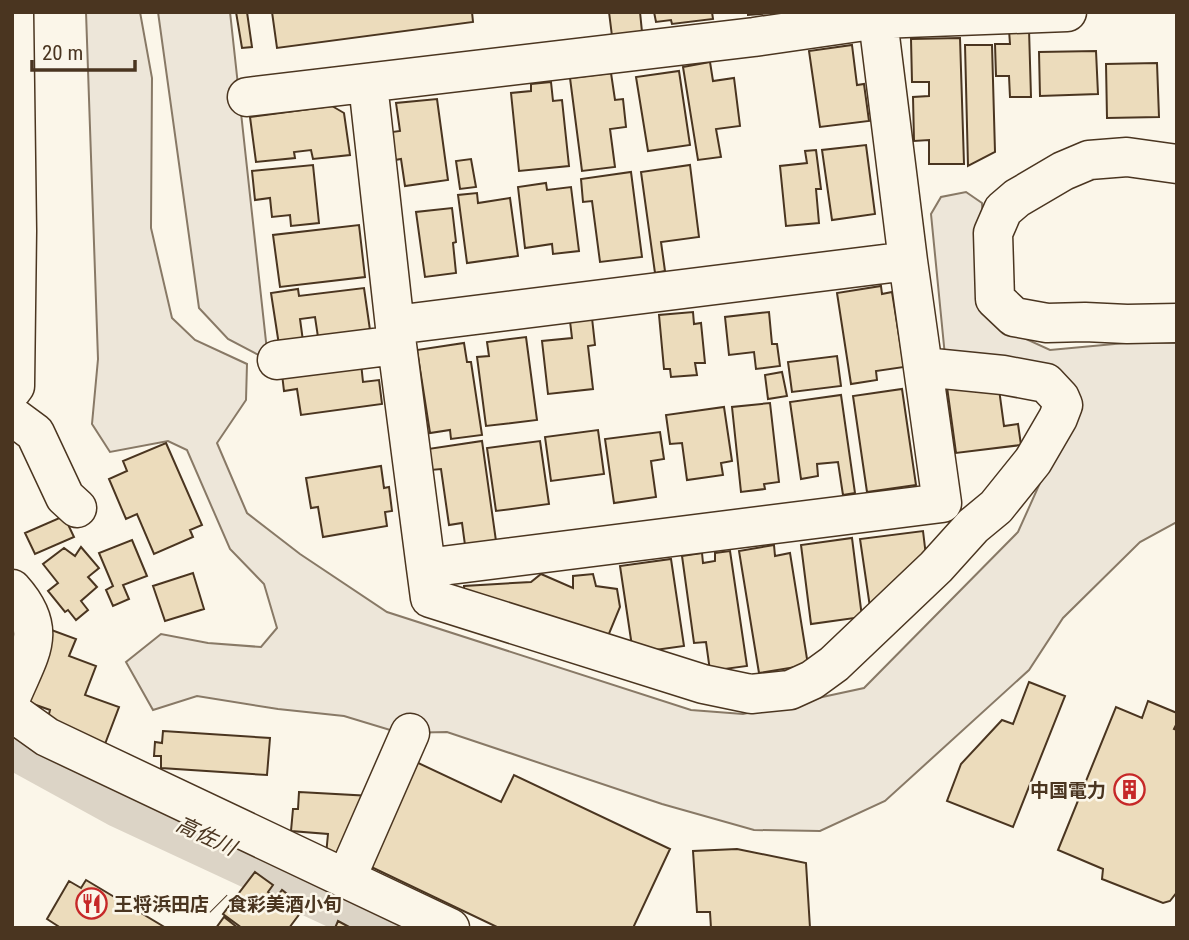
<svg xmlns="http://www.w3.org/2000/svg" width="1189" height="940" font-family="'Roboto Condensed','Noto Sans JP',sans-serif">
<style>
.green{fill:#ede6d9;stroke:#887966;stroke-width:2}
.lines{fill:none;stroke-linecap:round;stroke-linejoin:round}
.river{stroke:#dcd4c6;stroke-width:63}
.building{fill:#ecdcbc;stroke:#4a3520;stroke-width:2}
.minor-casing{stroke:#4a3520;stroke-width:41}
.minor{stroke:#fbf6e9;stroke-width:38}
.labels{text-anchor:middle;stroke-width:5;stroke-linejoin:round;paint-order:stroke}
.poi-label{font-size:19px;font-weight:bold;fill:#4a3520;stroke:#fbf6e9;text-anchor:end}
.water-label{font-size:21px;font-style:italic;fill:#4a3520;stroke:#fbf6e9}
</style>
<rect width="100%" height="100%" fill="#fbf6e9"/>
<path class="green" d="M86,12H140L152,78L151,228L172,318L195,340L247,364L246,400L217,443L247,513L300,554L387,612L691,710L743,714L864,688L1018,532L1053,454L1080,403L945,356L931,214L941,197L966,192L982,203L987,311L1002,328L1050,350L1136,342L1177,343V522L1140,542L1063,618L1029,670L885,801L820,831L754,830L662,804L447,732L400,733L344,716L278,709L197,696L153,710L126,662L161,634L208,643L261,647L277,628L264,584L230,549L187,450L168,441L110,452L92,424L98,359Z
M158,12H230L268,360L228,339L199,308Z"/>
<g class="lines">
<path class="river" d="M14,737L123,797L405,928"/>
</g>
<path class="building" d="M236,12H247L252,47L242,48Z
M272,12H472L473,22L277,48Z
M609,12H640L642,32L612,36Z
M654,12H712L713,19L672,24L671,20L656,22Z
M748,12H785L748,15Z
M1029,29L1031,97H1010L1009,76H996L995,44H1010L1009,30Z
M960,38L964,164H929V140L914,141L913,97L929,96V82H912L911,39Z
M852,45L857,85L864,84L869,121L820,127L809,51Z
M965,45H992L995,152L968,166Z
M1096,51L1098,94L1040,96L1039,52Z
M710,62L713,81L734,78L740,126L716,129L721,157L698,160L683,67Z
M1157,63L1159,117L1107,118L1106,64Z
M679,71L690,145L648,151L636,77Z
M611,73L615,100L623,99L626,127L610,129L615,167L582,171L570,78Z
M551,82L553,101L562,100L569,166L519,171L511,93L531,91V84Z
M437,99L448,180L405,186L401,159L395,160L392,132L400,131L396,103Z
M332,106L344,113L350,155L313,159L311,150L294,152L295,158L256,162L250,117Z
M866,145L875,214L832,220L822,150Z
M816,150L821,189H816L819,223L786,226L780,166L807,163L805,151Z
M471,159L476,187L460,189L456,161Z
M313,165L319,223L291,226L290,215L272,217L270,198L255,200L252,171Z
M690,165L699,237L661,242L665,271L655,273L641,172Z
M631,172L642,257L600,262L592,201L583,202L581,179Z
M546,183L547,190L571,187L579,251L553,254L552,244L525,248L518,187Z
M477,193L478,203L510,198L518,256L467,263L458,195Z
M452,208L456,242L453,243L456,273L425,277L416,212Z
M359,225L365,277L280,287L273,235Z
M881,286L882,294L892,292L904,367L876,371L877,380L851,384L837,293Z
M364,288L370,330L318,337L315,317L300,319L303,341L279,345L271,293L298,289L299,296Z
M693,312L694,324L701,323L705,363H695L697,375L671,377L670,369H664L659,315Z
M769,312L772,344H777L780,366L756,369L754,352L729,355L725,317Z
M592,318L595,345L588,346L593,389L548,394L542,341L572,338L570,321Z
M526,337L537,420L486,426L477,357L489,356L487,342Z
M464,343L467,362H471L482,435L451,439L450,430L430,433L417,350Z
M837,356L841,386L792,392L788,362Z
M361,363L363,382L379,380L382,404L301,415L297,389L284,391L282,374Z
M782,372L787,396L768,399L765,375Z
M975,383L976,392L999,389L1004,426L1018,424L1021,445L956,453L947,387Z
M902,389L916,485L867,492L853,396Z
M841,395L855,493L843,495L838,462L817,464L818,476L801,479L790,402Z
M770,403L779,482L764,484L765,489L741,492L732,407Z
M724,407L732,461L721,463L723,475L687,480L682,443L670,444L666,415Z
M598,430L604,474L551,481L545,437Z
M660,432L664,459L651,461L656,497L614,503L605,439Z
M482,441L496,541L465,545L462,523L449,525L441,469L431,470L428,449Z
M540,441L549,504L496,511L487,448Z
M166,443L202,525L190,530L193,537L154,554L137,514L126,519L109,479L127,471L123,461Z
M381,466L384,488L389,487L392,511L385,512L387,526L323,537L318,507L311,508L306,478Z
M64,516L74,537L35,554L25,533Z
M923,531L926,556L871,614L860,539Z
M852,538L862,617L811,624L801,545Z
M132,540L147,576L123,585L129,599L113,606L106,590L113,586L99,553Z
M774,545L775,556L790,553L808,665L759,673L739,551Z
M81,547L99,568L88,577L97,587L81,601L88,610L76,620L68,610L65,612L48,591L58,583L43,564L64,548L75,556Z
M730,551L747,666L710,671L706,642L694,643L682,556L702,553L703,563L715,561V553Z
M671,559L684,646L633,653L620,566Z
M193,573L204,609L165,621L153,586Z
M541,574L573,588V576L593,574L596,586L617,589L620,607L606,641L464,597V586L531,582Z
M46,628L76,639L69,656L96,666L85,695L119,707L105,744L47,722L50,710L19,699Z
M1029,682L1065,696L1013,827L947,801L961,764L1002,720L1013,724Z
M1148,701L1177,713V723L1174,729L1177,730V892L1170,901L1163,903L1102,879L1103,869L1058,850L1116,707L1142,718Z
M163,731L270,738L267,775L161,768V756H154L155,742L162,743Z
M414,761L501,802L514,775L670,849L633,928H499L365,864Z
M299,792L371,796L344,856L326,855L328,834L291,831L293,809H298Z
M737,849L806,863L810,928H711L710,912H697L693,851Z
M255,872L273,885L268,892L276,898L282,890L295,900L291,905L301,912L289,928H242L223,914Z
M86,880L166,928H61L47,919L69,881L81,888Z
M224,917L238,928H216Z
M338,921L351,928H335Z"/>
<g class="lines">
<defs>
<path id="minor" d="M368,84L397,345L426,568L942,503L908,261L877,12
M247,97L754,37L879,19L1067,12
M1177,164L1127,157L1089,160L1063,171L1017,198L1003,210L993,233L995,299L1014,317L1047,323L1085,322L1127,324L1177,323
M395,325L908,261
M277,360L397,345
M12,390L15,386L17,231L14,12
M12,416L35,433L65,497L77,508
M426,568L430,598L703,684L751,694L790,690L812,680L834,664L936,567L973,526L996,507L1033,461L1058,418L1063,405L1060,398L1046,383L1003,375L923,367
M12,589C49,630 30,652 12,695
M12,712L47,737L450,928
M346,879L410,733"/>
</defs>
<use href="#minor" class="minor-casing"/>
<use href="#minor" class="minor"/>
</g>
<defs>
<symbol id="building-ring" viewBox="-11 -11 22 22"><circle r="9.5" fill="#fbf6e9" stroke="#c62828" stroke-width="1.5"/><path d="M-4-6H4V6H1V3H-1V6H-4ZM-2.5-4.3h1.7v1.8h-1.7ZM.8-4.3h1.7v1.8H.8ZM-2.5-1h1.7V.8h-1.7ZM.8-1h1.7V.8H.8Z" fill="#c62828"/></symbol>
<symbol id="restaurant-ring" viewBox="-11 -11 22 22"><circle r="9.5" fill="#fbf6e9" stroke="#c62828" stroke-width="1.5"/><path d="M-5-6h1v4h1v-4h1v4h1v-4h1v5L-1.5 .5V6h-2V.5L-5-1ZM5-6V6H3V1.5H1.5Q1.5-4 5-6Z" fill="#c62828"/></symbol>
</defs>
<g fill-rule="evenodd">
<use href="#building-ring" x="1112" y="772" width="35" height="35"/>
<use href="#restaurant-ring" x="74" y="886" width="35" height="35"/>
</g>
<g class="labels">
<g class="poi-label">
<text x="1106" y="797">中国電力</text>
<text x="114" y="911" text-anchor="start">王将浜田店／食彩美酒小旬</text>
</g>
<g class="water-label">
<text transform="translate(206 836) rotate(25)" y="7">高佐川</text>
</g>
</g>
<rect width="1189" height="940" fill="none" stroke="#4a3520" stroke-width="28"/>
<path d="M32 60v10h103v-10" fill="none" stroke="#4a3520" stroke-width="3.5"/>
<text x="42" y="60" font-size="21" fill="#4a3520" stroke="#fbf6e9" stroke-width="5" paint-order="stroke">20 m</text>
</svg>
